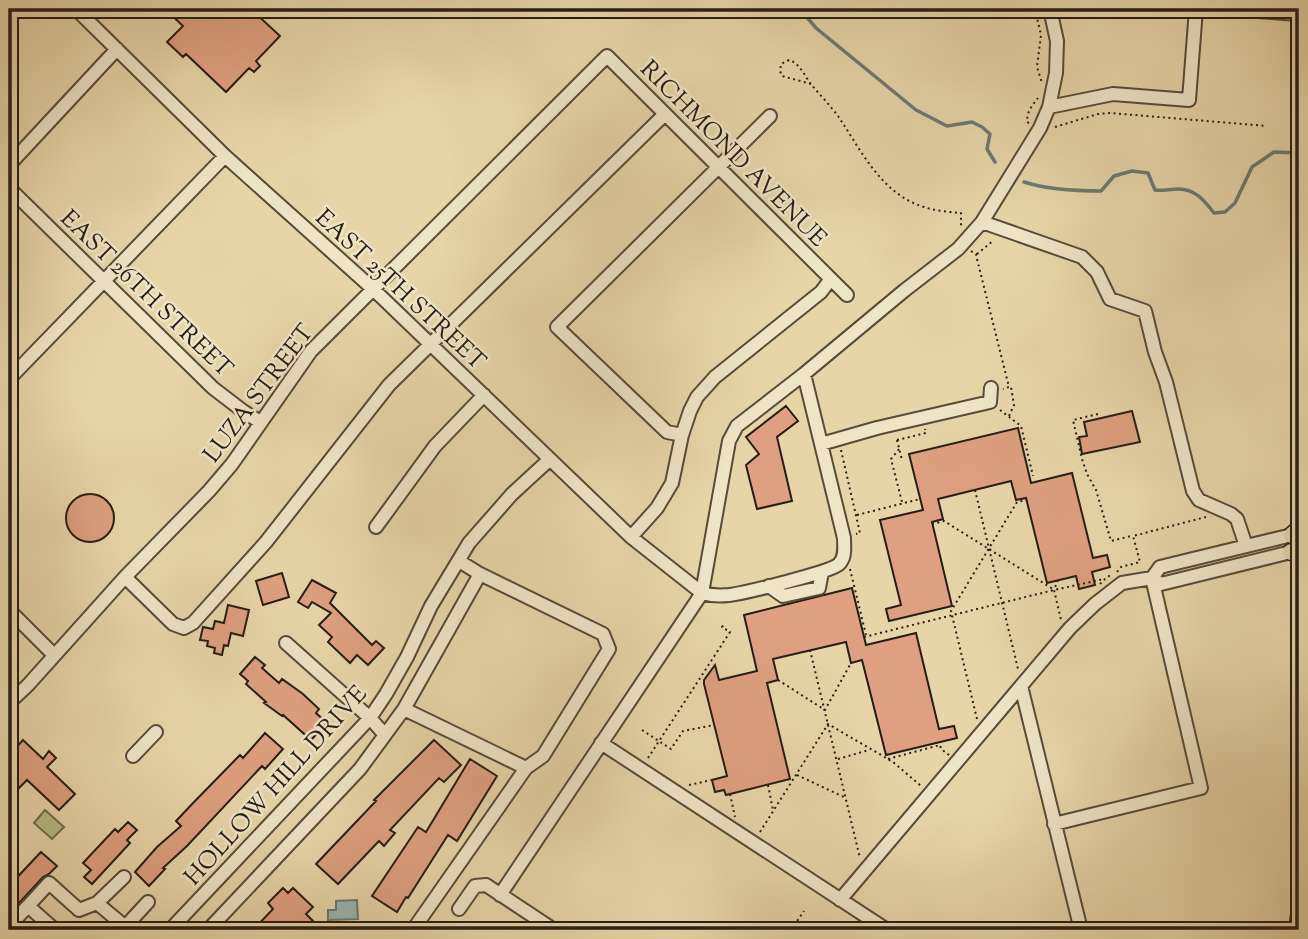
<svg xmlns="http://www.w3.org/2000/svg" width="1308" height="939" font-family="'Sorts Mill Goudy',serif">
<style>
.green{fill:#bbbc84;stroke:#716c4c;stroke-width:2}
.water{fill:#9ab6b2;stroke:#6c7973;stroke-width:2}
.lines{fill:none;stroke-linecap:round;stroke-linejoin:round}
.stream{stroke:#6c7973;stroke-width:3.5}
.building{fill:#dea080;stroke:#271d14;stroke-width:2}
.minor-casing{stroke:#574b39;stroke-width:16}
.major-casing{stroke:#271d14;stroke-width:19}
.path{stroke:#271d14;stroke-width:2;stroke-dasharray:2 3.5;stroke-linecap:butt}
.minor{stroke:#efe4c6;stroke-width:12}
.major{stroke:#e7d5a8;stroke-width:16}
.labels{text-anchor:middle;stroke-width:5;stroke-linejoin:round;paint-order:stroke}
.street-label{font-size:24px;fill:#271d14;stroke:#efe4c6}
</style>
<rect width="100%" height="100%" fill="#e7d5a8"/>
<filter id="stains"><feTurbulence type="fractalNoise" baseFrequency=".00286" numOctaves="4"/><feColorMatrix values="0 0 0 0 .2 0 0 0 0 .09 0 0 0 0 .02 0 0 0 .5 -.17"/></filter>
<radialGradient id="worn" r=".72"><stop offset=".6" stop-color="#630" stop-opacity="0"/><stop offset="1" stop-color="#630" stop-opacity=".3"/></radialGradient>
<path class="green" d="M45,810L64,827L52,839L34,823Z"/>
<path class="water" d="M357,900L358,919L328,920V910H336V901Z"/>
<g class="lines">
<path class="stream" d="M800,9L816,28L916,110L947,126L972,122L982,127L990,134L987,149L995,162
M1024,182C1049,190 1076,191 1101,191L1114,176L1132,171L1148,173L1155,190C1163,191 1170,189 1178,189C1195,189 1204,200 1214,213L1225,212L1235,203L1252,167L1274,152L1299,153"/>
</g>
<path class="building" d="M165,9H251L280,36L256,61L260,66L254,72L249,68L226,92L186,54L183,57L167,42L183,26Z
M786,406L798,421L777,437L792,501L757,509L746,465L759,454L746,437Z
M1132,411L1140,442L1082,454L1079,437L1087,436L1084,422Z
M1018,428L1031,483L1072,473L1093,558L1107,555L1110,567L1092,572L1095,585L1079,589L1076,576L1047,583L1026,498L1016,500L1011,481L938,499L943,519L932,522L952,606L889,621L886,609L901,605L880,520L923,510L909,454Z
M66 518a24 24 0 1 1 48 0a24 24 0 1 1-48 0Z
M282,573L289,597L263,605L256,581Z
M312,580L336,593L330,603L372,645L376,641L384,648L368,665L357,655L350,663L328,642L332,637L319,625L331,613L312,602L308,608L298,602Z
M852,588L866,645L916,633L939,729L954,726L957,738L886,755L862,660L851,663L846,642L773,659L778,680L767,683L790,779L726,795L724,790L715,792L712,780L727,776L704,684V680L715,665L719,680L757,671L744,615Z
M228,605L249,610L243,636L231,633L228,646L224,645L222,655L214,653L215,648L207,646L208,641L200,640L203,627L213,629L215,621L224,623Z
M255,657L265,665L262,668L279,683L282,679L303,694L319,709L316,713L327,723L311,740L283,715L282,716L264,703L266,702L246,684L248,681L240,674Z
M265,733L283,749L265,769L262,766L187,846L163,868L165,869L149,886L135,872L157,847L181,826L176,821L194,802L240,755L243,758Z
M23,740L43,759L49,751L56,758L47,767L75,794L59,810L27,780L9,798V755Z
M434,740L461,765L444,782L439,778L390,830L395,833L384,846L379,841L338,884L316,864L376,801L374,800Z
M470,759L497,776L457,841L448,835L408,898L406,897L397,912L372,896L418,827L426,832Z
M128,822L137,830L127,840L130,843L92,884L84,877L91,870L83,863L115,829L118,832Z
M41,852L57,866L49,874L43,877L9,914V886Z
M283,888L288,893L293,888L313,907L306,914L316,924L309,930H300L295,926L291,930H253L273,909L268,903Z"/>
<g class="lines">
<defs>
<path id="minor" d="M76,9L225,156L372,288L631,537L702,593C712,596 719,596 729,595C745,593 831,572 839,564C846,557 844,547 844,538L804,374
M1230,9L1299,14
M1049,107L1113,94L1189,100L1196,9
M9,165L117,49
M9,188L213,388L243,411L260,422
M982,222L1082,257L1097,272L1110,299L1145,311L1155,352L1166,382L1193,491L1199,500L1231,514L1237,519L1246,546
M9,379L225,156
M682,435L667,432L557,327L770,116
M821,444L877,428L990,402L991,388
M376,527L435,446L484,395
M631,537L657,508L672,483L682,435L690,411L697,397L715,377L821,292L830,280
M125,577L173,624L184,628L193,623L266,542L389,385L665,114
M1152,578L1161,584L1291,552L1299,548
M769,586L783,596L819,588L822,572
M9,610L54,655
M286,643L370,718L385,735
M1021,686L1081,930
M9,703L28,685L125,577L209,491L232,464L311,351L607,56L847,295
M404,709L526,768
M601,743L887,930
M133,756L156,732
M1054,824L1201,788L1152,578
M500,895L702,593L729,441L737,426L804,374L905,290L958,249L982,222L1040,128L1049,107L1056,73L1057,41L1050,9
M840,900L1070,628L1095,604L1122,583L1152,578L1160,567L1292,535L1299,534
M97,903L124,877
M459,909L475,886L486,885L554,930
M9,926L28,906
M125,927L148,902
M55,930L28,906L49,883L79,910L97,903L129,930
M170,930L370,718L386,694L407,657L431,606L469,543L512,494L549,460
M208,930L360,769L404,709L480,574
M415,930V927L526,768L543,756L609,649L603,634L480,574L459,561"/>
<path id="major" d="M1292,535L1299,529
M1291,552L1299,553
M1298,930L1299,917"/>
</defs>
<use href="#minor" class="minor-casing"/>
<use href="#major" class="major-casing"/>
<path class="path" d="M1035,9L1041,35L1037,67L1042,83
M811,84L782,76L780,71L781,64L789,60C799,63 804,74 810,83C819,94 829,104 838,116C861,150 881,194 924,207C936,211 949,212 961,213V227
M1029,123L1027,122C1027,111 1032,106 1038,98
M1055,127L1098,114L1110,113L1267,126
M971,251L976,254L977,259L1009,387L1003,389
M977,254L994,240
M1000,410L1021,426L1033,476
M1098,414L1073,420L1082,459L1087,474L1096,490L1111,541L1131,536
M1009,416L1014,405L1011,387H1009
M897,440L926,433L925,429
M897,440L902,460
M899,449L891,459L902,502
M841,450L860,533L856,534
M975,490L1018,669
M857,515L920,499
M932,524L944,521L1053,589
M850,569L866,635
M1117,572L1121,567L1140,562L1133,536L1206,517
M1058,580L1054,590L1061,620
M1100,584L1105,579L1112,574
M864,637L1054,590L1104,579
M810,650L860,858
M778,680L825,710L851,663
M977,719L951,611L1017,502L1027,500
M642,730L671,749L683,731L714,725
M648,758L730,632L722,627L725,623
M838,759L869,750
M888,759L940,745L941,749L949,755
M797,775L846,798
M689,785L712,780
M768,785L773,810
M730,794L735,817
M760,832L828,724L893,762L921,786
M791,930L804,911"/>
<use href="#minor" class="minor"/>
<use href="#major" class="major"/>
</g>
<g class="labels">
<g class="street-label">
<text transform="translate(734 153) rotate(45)" y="8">RICHMOND AVENUE</text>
<text transform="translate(401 289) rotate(43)" y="8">EAST 25TH STREET</text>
<text transform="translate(147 293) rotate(44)" y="8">EAST 26TH STREET</text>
<text transform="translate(258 393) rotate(-53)" y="8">LUZA STREET</text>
<text transform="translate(275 785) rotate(-48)" y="8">HOLLOW HILL DRIVE</text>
</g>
</g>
<rect width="1308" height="939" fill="none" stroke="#e7d5a8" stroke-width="35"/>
<rect x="10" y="10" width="1287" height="918" fill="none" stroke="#271d14" stroke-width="3.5"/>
<rect x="18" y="18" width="1273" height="904" fill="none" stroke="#271d14" stroke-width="2"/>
<rect width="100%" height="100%" filter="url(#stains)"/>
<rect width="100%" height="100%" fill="url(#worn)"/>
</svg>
